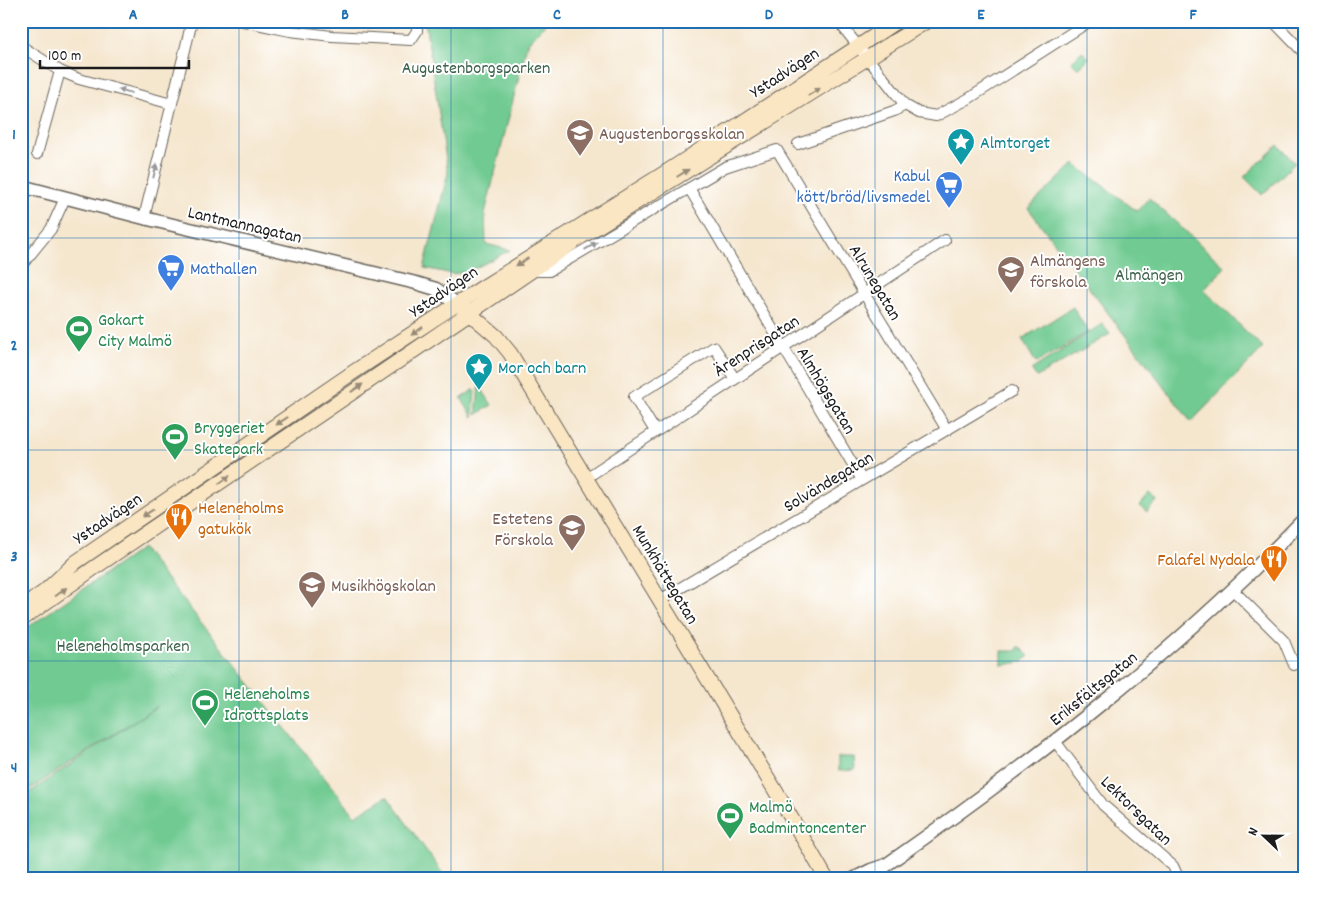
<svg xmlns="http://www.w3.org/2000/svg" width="1326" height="899" font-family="Dekko,sans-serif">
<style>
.green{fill:#6fca91;stroke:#467356}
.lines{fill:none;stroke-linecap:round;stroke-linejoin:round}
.minor-casing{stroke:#68635a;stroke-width:12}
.tertiary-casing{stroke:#68635a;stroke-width:15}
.secondary-casing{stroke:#68635a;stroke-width:16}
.minor{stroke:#fff;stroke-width:10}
.tertiary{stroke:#fff;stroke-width:12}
.secondary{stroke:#fbe6c3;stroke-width:14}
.oneway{fill:#999}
.oneway2{fill:#978b78}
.grid{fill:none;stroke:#1f6fb2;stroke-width:1;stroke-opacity:0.55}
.labels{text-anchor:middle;stroke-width:4;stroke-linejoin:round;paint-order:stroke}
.park-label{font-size:18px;fill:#3d624b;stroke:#fff}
.street-label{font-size:18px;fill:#1c1c1c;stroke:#fff}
.education-label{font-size:18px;fill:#785e54;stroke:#fff;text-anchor:start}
.culture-label{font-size:18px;fill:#0d838f;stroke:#fff;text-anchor:start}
.shop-label{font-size:18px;fill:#366cbe;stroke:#fff;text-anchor:end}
.leisure-label{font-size:18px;fill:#27864d;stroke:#fff;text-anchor:start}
.food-label{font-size:18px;fill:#c56008;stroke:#fff;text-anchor:start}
.neatline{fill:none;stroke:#1f6fb2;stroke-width:2}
.grid-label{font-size:16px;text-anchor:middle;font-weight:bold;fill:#1f6fb2}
</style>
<rect width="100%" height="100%" fill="#fff"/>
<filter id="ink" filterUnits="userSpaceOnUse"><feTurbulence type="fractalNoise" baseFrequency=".02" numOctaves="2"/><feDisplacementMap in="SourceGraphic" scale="10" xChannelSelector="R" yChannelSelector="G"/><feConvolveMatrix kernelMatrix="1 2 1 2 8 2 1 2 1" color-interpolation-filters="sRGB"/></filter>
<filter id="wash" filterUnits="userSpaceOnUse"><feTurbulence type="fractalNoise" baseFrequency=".0096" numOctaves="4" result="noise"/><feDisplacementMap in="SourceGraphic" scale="20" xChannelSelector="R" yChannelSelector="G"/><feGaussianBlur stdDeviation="1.12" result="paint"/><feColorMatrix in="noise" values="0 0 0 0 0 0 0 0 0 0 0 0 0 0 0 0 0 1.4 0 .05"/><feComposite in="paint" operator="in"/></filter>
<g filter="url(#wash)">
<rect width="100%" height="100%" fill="#f5e6ce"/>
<path class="green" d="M425,21H548L527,44L485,213L486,244L510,250L470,271L453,274L424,268L448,173Z
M1082,51L1089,58L1078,69L1071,62Z
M1278,145L1295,163L1262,195L1244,177Z
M1074,164L1137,211L1149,198L1225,267L1204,290L1263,348L1191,422L1028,208Z
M1073,307L1088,332L1036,363L1022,339Z
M1102,324L1110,334L1037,377L1031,370Z
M479,385L492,405L476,415Z
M475,389L473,417L461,398Z
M1150,495L1157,501L1147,512L1140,506Z
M142,548L355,816L387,796L446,878H21V798L157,706L21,795V632Z
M1019,646L1029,656L1023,662L1002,665V651H1016Z
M838,757H854L855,770L838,771Z"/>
</g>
<g filter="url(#ink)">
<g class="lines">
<defs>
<path id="minor" d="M242,21L290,31L332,36L411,40L417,31V21
M838,21L905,105L919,113L936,116L968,99L1090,21
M1273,21L1305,54
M21,46L60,71L79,79L172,104
M798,144L894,111L905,105
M37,154L60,71
M689,188L862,480
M144,218L192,21
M21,266L51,229L65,198
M533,271H549L725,167L777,150L947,430
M655,431L634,397L714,347L735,379
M586,478L945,240
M21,511L22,512
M1233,590L1284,641L1294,665
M660,600L1012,391
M1055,741L1103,805L1173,866L1178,877"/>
<path id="tertiary" d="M21,186L144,218L416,283L436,289L457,304
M855,878L871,870L886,865
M877,878L886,865C1035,761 1179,649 1305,518"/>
<path id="secondary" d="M462,307L496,336L510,353L775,790L826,878
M21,608L44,592L76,562L352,373L480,289L674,167L897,21
M21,620L94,568L584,235L927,21"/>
</defs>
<use href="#minor" class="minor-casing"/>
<use href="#tertiary" class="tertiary-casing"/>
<use href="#secondary" class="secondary-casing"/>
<use href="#minor" class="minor"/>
<use href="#tertiary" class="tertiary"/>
<use href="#secondary" class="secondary"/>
</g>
<defs><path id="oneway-solid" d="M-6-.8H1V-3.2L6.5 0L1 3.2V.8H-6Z" transform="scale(1.25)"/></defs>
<g class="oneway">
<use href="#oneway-solid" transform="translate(125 91) rotate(-165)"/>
<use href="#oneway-solid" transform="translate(155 171) rotate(-76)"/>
<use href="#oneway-solid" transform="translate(591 246) rotate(-31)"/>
</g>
<g class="oneway2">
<use href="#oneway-solid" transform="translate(814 92) rotate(-31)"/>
<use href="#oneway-solid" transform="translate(683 173) rotate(-32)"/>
<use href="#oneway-solid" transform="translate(522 262) rotate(148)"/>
<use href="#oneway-solid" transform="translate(417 331) rotate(145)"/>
<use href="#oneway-solid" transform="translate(357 388) rotate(-34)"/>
<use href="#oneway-solid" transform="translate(282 421) rotate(146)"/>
<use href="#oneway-solid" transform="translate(224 480) rotate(-35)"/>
<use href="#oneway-solid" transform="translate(148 513) rotate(146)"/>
<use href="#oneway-solid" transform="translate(61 592) rotate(-37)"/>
</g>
</g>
<path class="grid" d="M239,21V878M451,21V878M663,21V878M875,21V878M1087,21V878M21,238H1305M21,450H1305M21,661H1305"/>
<defs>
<symbol id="school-pin" viewBox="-11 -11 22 30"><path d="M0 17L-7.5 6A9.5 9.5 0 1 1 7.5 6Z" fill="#8d6e63" stroke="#fff"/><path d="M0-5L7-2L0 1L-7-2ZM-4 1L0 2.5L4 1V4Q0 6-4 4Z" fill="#fff"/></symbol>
<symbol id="sight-pin" viewBox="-11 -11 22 30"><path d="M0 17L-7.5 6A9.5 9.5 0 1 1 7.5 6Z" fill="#0f9aa8" stroke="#fff"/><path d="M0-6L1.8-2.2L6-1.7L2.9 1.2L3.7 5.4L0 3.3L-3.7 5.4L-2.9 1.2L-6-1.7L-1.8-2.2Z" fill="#fff"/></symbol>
<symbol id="supermarket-pin" viewBox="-11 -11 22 30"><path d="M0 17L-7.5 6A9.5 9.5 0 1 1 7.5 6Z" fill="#3f7fe0" stroke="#fff"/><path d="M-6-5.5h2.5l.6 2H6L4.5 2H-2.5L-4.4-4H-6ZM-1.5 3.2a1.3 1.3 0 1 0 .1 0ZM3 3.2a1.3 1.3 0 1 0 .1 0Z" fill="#fff"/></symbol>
<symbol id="stadium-pin" viewBox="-11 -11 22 30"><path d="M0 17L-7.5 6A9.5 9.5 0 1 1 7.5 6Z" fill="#2e9e5b" stroke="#fff"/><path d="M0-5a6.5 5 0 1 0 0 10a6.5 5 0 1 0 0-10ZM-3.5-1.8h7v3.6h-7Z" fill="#fff"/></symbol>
<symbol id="restaurant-pin" viewBox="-11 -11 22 30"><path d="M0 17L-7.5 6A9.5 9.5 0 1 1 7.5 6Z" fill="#e8710a" stroke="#fff"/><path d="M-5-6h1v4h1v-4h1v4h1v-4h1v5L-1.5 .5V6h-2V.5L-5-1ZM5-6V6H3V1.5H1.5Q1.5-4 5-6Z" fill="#fff"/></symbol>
<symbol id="university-pin" viewBox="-11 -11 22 30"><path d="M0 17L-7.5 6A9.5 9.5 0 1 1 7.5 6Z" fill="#8d6e63" stroke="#fff"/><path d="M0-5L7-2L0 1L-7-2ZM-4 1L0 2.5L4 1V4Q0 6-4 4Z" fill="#fff"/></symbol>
</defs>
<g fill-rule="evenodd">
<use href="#school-pin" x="564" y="117" width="32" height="43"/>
<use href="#sight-pin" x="945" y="126" width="32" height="43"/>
<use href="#supermarket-pin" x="933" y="169" width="32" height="43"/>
<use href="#supermarket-pin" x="155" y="252" width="32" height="43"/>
<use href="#school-pin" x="995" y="254" width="32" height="43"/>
<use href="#stadium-pin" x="63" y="313" width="32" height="43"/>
<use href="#sight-pin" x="463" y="351" width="32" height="43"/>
<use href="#stadium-pin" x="159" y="421" width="32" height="43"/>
<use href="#restaurant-pin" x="163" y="501" width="32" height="43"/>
<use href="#school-pin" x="556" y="512" width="32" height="43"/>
<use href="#restaurant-pin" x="1258" y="543" width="32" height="43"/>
<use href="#university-pin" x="296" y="569" width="32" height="43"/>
<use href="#stadium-pin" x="189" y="687" width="32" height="43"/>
<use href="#stadium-pin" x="714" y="800" width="32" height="43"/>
</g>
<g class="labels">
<g class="park-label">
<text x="476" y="73">Augustenborgsparken</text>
<text x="1149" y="280">Almängen</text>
<text x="123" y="651">Heleneholmsparken</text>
</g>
<g class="street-label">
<text transform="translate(784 72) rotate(-33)" y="6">Ystadvägen</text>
<text transform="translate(245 224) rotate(13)" y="6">Lantmannagatan</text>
<text transform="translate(876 282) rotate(59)" y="6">Alrunegatan</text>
<text transform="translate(443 291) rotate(-34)" y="6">Ystadvägen</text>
<text transform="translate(756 345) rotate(-33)" y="6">Ärenprisgatan</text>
<text transform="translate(827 390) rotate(59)" y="6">Almhögsgatan</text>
<text transform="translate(828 481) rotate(-31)" y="6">Solvändegatan</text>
<text transform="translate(107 518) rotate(-34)" y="6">Ystadvägen</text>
<text transform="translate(666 574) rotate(59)" y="6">Munkhättegatan</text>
<text transform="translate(1093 688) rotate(-39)" y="6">Eriksfältsgatan</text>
<text transform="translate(1137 810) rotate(44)" y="6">Lektorsgatan</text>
</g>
<g class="education-label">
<text x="599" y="139">Augustenborgsskolan</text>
<text x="1030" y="266">Almängens<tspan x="1030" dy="21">förskola</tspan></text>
<text x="553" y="524" text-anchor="end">Estetens<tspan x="553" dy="21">Förskola</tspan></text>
<text x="331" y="591">Musikhögskolan</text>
</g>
<g class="culture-label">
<text x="980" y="148">Almtorget</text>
<text x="498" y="373">Mor och barn</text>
</g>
<g class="shop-label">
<text x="930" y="181">Kabul<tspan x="930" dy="21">kött/bröd/livsmedel</tspan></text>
<text x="190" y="274" text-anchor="start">Mathallen</text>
</g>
<g class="leisure-label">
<text x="98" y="325">Gokart<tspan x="98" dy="21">City Malmö</tspan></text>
<text x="194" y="433">Bryggeriet<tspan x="194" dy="21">Skatepark</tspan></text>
<text x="224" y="699">Heleneholms<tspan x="224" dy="21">Idrottsplats</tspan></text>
<text x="749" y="812">Malmö<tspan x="749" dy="21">Badmintoncenter</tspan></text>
</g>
<g class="food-label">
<text x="198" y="513">Heleneholms<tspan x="198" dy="21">gatukök</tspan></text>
<text x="1255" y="565" text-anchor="end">Falafel Nydala</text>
</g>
</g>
<rect width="1326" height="899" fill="none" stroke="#fff" stroke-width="55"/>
<g transform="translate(1264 836) rotate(292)" stroke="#ffffff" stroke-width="4" paint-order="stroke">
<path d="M0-4L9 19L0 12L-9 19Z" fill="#1c1c1c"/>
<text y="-8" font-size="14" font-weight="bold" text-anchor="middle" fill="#1c1c1c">N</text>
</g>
<path d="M40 60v8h149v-8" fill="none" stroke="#1c1c1c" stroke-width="2.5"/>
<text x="48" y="60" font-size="15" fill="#1c1c1c" stroke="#ffffff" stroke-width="4" paint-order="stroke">100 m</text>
<rect x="28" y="28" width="1270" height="844" class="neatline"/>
<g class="grid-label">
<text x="133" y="19">A</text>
<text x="345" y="19">B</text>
<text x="557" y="19">C</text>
<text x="769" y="19">D</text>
<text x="981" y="19">E</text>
<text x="1193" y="19">F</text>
<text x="14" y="139">1</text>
<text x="14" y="350">2</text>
<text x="14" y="561">3</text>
<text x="14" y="772">4</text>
</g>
</svg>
